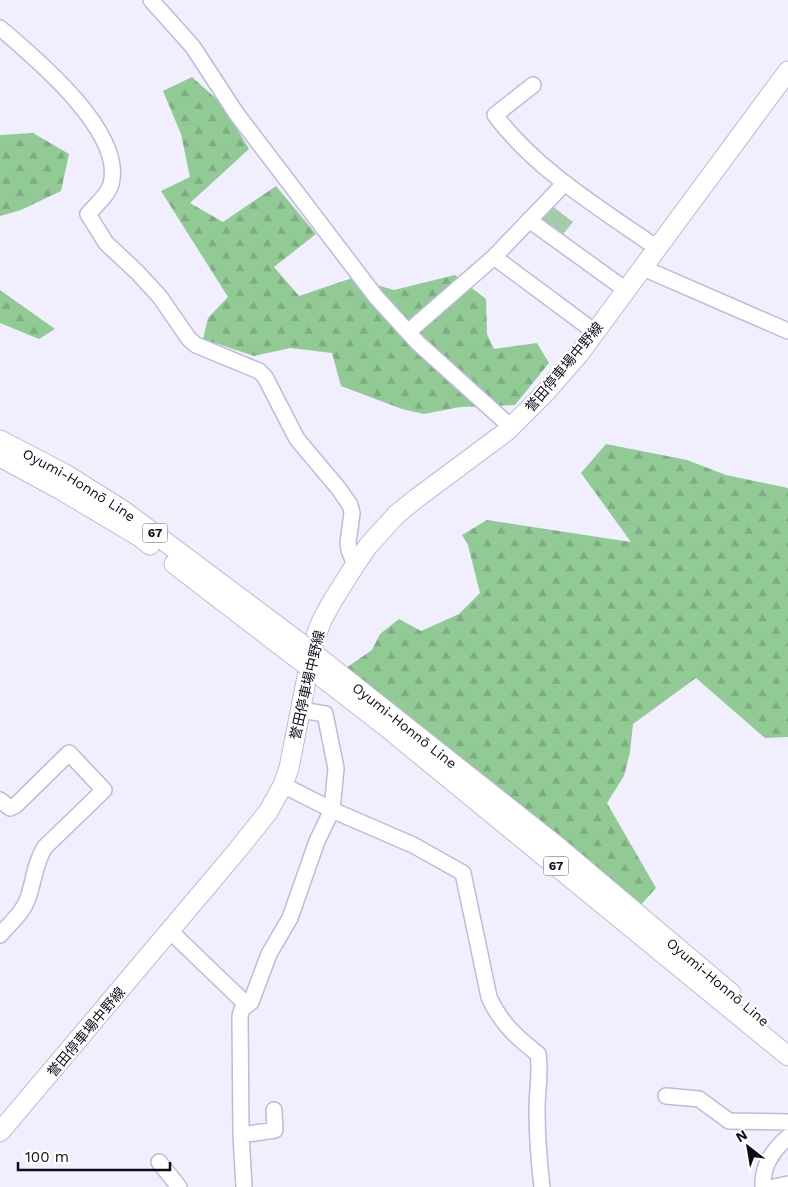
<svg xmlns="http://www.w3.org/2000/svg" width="788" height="1187" font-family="'Work Sans','Noto Sans JP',sans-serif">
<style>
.forest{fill:url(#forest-firs)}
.park{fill:#a6cba8}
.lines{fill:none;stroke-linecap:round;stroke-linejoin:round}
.minor-casing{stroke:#bfb9dc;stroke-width:18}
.major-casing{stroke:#bfb9dc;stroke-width:21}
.minor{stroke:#fff;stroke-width:15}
.major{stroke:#fff;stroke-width:19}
.major-bridge-casing{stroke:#bfb9dc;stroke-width:21;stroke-linecap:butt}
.major-bridge{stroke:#fff;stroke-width:19}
.labels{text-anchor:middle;stroke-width:4.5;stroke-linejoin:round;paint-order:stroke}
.shield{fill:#fff;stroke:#56545d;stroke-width:1}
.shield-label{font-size:12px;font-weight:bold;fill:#0e0b17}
.street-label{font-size:14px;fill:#0e0b17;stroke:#fff}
</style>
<defs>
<pattern id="forest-firs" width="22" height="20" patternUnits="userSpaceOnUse" patternTransform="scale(1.25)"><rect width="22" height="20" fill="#91ca95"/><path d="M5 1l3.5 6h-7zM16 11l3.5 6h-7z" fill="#7cac80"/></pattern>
</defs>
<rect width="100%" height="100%" fill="#f1effe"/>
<path class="forest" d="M192,77L222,104L249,149L190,203L223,222L276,186L316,234L274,267L299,296L352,278L394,290L455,275L486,299L487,334L494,349L537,343L549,363L515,405L460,407L424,414L402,409L341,386L332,353L290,348L254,356L203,339L208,318L228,297L161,191L190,177L181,134L163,91Z
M33,133L69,154L61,191L21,210L0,216V135Z
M0,290L55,329L39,339L0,323Z
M606,444L687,460L726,475L788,488V737L765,738L696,678L633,724L630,752L624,776L607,803L656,888L639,907L585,857L417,728L336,675L372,650L380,634L399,619L421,631L459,614L480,593L468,545L462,535L487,520L631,542L581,473Z"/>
<path class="park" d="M552,206L573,222L559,239L536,222Z"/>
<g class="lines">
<defs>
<path id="minor" d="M151,0L193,47L236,113L376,297L418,343L511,427
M0,28C35,58 125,132 111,184C108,195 96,205 88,214L106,243L137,272L160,297L189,339L196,345L259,371L265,377L297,439L339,489L350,505L352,513L348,543L349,550L355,565
M533,85L495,115C536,170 601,209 657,248
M529,220L626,290
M494,257L595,332
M643,268L788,331
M408,332L494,257L565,183
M283,785L332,810L413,845L463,873L489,997C500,1022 517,1038 538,1054C541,1073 537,1091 537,1109C537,1135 539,1161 542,1187
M0,800L10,808L16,805L69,753L104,790L45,847C35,862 34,881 28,898C23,913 10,923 0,935
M170,931L247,1005
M666,1096L699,1099L729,1121L788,1122
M241,1135L275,1130L274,1110
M159,1162L179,1187
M244,1187L241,1135L240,1016L242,1009L251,1002L269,954L290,918L317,841L332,810L336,768L325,714L301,710
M763,1187C762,1166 772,1151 788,1137
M774,1187L788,1184"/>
<g id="major">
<path id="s1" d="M0,440L67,475L124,511L299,642"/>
<path d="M0,457L61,490L140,537L150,545"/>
<path d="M174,564L294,656"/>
<path id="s2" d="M327,664L558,847L731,993"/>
<path d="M323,678L385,726L788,1056"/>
<path d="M0,1132L236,852L268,812L283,785L289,768L314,641L322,620L333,600L355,565L368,546L397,514L417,498L507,431L544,394L579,354L788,71"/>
</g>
</defs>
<use href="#minor" class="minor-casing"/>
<use href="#major" class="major-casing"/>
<use href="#minor" class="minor"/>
<use href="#major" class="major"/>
<defs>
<path id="major-bridge" d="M299,642L327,664
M294,656L323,678"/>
</defs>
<use href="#major-bridge" class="major-bridge-casing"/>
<use href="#major-bridge" class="major-bridge"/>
</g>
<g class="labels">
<g class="shield">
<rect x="142.5" y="523.5" width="25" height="19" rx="4"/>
<rect x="543.5" y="856.5" width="25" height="19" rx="4"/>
</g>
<g class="shield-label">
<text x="155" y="537">67</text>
<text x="556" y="870">67</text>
</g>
<g class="street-label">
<text transform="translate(564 367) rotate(-50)" y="5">誉田停車場中野線</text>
<text dy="5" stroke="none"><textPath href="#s1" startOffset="91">Oyumi-Honnō Line</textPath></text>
<text transform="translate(307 685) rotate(-77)" y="5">誉田停車場中野線</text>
<text dy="5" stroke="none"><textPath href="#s2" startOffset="99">Oyumi-Honnō Line</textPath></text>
<text transform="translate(718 982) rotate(40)" y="5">Oyumi-Honnō Line</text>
<text transform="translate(86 1032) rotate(-50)" y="5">誉田停車場中野線</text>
</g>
</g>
<g transform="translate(748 1147) rotate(329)" stroke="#ffffff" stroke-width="4" paint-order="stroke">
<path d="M0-4L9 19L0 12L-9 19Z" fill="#0e0b17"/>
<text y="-8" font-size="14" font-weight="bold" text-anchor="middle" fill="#0e0b17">N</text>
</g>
<path d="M18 1162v8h152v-8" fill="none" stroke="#0e0b17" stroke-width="2.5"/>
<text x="25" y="1162" font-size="15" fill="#0e0b17" stroke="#ffffff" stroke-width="4" paint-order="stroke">100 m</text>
</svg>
